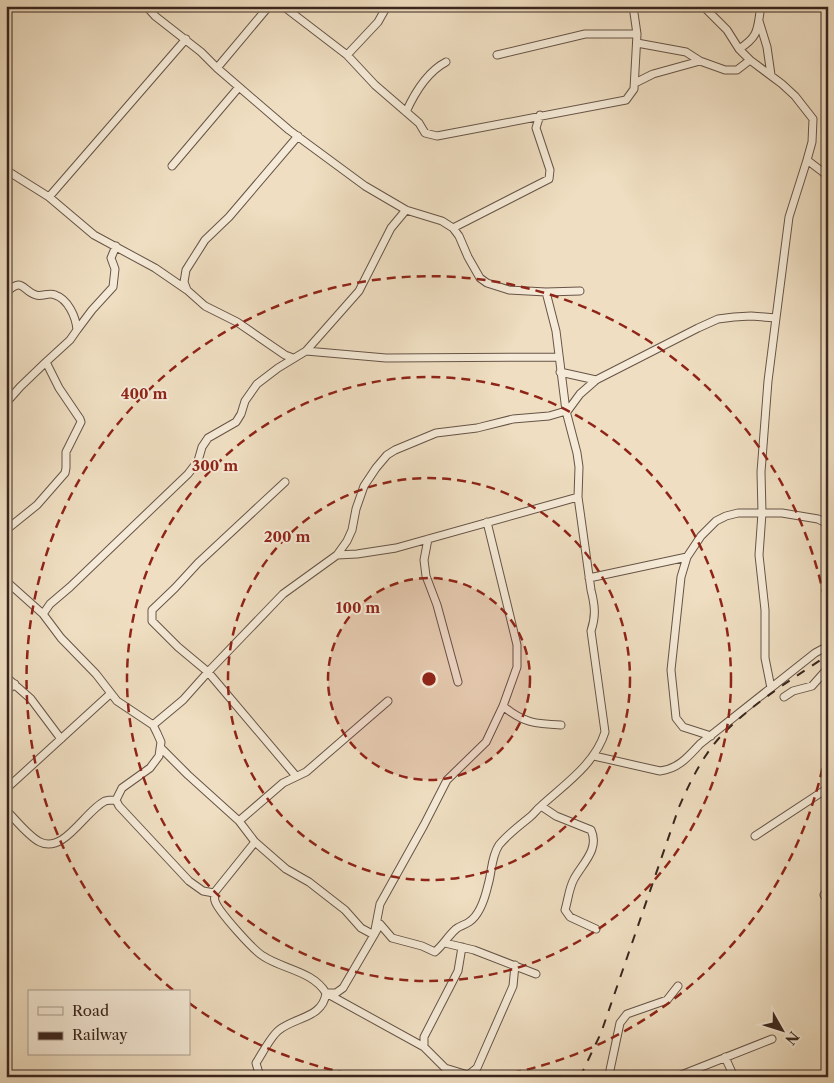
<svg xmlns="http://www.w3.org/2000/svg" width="834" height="1083" font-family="'Libre Caslon Text',serif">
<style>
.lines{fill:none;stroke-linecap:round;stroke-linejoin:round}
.street-casing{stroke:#665447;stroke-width:9}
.street{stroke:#f5ead7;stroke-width:7}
.rail{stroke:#39261e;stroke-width:2;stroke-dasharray:9 9;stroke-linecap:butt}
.ring{fill:none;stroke:#8f2418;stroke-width:2.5;stroke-dasharray:9 6}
.centre{fill:#8f2418;stroke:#f5ead7;stroke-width:2.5}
.ring-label{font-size:15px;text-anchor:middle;font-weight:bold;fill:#8f2418;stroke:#f5ead7;stroke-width:4;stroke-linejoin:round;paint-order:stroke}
</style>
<rect width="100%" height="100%" fill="#efdec1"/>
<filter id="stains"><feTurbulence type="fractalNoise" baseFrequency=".004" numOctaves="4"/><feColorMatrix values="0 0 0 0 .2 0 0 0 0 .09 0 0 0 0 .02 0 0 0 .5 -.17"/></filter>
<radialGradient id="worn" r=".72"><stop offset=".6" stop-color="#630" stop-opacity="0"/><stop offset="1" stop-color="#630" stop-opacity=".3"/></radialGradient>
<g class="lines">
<defs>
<path id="street" d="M146,6L155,16L201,52L217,68L289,130L365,186L406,210L442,221L453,228L459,236L468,257L480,278L487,283L509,290L546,292
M283,6L347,55L375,85L419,123L425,133L437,136L626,100L634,89L637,34L633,6
M703,6L727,30L739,49L750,60L782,84L795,96L813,119L812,142L807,160L828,176
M759,21L767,47L771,75
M637,43L686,52L700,61L725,70H737L750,60
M739,49C760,36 757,28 761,6
M347,55L378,22L387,6
M497,55L585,34H637
M217,68L269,6
M635,83L653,74L700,61
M406,112C415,92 427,72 446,62
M172,166L239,87
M6,170L49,197L94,235L155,268L187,290
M49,197L186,39
M453,228L549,179L550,170L536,128L540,115
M6,293C23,276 22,291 36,295C42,297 49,292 55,295C68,299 76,317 77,330L70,340L46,362L59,388L80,419L81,422L66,452V468L65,473L37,505L6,530
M77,330L92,310L113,287L115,269L111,258L116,246
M306,351L359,291L391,228L406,210
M293,358L285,355L237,322L205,306L187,290L184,282L186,270L205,240L229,217L298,136
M560,372L596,380
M6,403L20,387L46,362
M566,413L580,394L596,380L698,328L718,319L734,317L751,316L776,318L789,217L807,160
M285,482L198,563L175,588L152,610V621L178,647L208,672L296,776
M428,539L424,560L426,576L437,605L458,682
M337,555L357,554L396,548L578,497
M589,578L687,557
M6,581L43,614L61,638L96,674L117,701L153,725L157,733L161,742L159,756L150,768L122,788L116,800L119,806L189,881L203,891L214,893
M43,614L50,604L70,587L188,474L198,461L202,447L208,438L236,422L241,414L245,401L257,384L278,368L306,351L386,358L558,357
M6,677L31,699L61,739
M771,688L765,658V610L759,555L762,513L761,472L768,381L776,318
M6,691L15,684
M784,697L793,691L812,686L828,668
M503,706C523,723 536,724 561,725
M153,725L183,700L208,672L283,594L337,555L347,541L352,530L356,509L364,486L376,468L387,455L395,450L436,433L477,428L513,419L549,416L566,411
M711,736L683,727L676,718L671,670L681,577L687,557L701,536L716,521L726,516L738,513H782L818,519L828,524
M161,748L188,775L239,821L255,842L286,869L309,882L345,910L361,928L374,935L380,924L392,938L422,946L435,952C444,944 448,936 456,929C459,926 465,925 469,922C480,915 485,898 488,885C492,872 491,857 499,845C508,834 519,826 530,817C534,814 537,809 541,806C565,784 595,764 605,732L591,631C596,616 595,606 591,590L578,497L579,467L577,453L566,411L556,331L546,292L580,291
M594,756L660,771C678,769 688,757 700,744L815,653L828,646
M6,789L110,694
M541,806L556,816L591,830C600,849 582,864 574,879C569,888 568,900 565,910L570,917L596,929
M6,810C15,819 29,837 40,842C64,854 85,811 105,801C108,800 112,800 116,800
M239,821L283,783L306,772L388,701
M755,836L828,788
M255,842L214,893C215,896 214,898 215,901C218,911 253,950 263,956C282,969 313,971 326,993C323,1018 295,1017 279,1030C271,1036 262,1054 256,1063L260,1077
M828,889L824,895L828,901
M445,943L474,950L536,974
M424,1047L326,993H336L343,988L374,935L380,904L424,825L447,780L486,742L503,706L517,667V645L487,522
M725,1057L734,1077
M445,1068L468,1075L477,1068L513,986L515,965
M448,1077L445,1068L424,1047V1037L458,971L462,947
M611,1077L610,1070L620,1023L627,1014L667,1000L678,986
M676,1077L772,1039"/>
</defs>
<use href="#street" class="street-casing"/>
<use href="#street" class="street"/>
<path class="rail" d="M580,1077L601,1033L679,807C690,782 702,757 720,737C751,704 791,680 828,655"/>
</g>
<circle cx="429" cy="679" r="101" fill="#8f2418" fill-opacity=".12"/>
<g class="ring">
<circle cx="429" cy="679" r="101"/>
<circle cx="429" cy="679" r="201"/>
<circle cx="429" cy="679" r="302"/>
<path d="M828 739A403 403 0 0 1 496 1076M362 1076A403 403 0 0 1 189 1003M173 990A403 403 0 1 1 828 619"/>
</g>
<circle cx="429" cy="679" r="8" class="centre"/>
<g class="ring-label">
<text x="144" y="399">400 m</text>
<text x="215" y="471">300 m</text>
<text x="287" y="542">200 m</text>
<text x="358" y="613">100 m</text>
</g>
<rect width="834" height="1083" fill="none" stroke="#efdec1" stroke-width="25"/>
<rect x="8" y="8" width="819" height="1068" fill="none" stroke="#39261e" stroke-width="2.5"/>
<rect x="12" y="12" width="809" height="1058" fill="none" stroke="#39261e"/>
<rect x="28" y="990" width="162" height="65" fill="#f5ead7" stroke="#aa9c8d"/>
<rect x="38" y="1007" width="25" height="8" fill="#f5ead7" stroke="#aa9c8d"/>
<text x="72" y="1016" font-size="15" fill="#39261e">Road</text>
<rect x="38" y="1032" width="25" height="8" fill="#39261e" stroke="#aa9c8d"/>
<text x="72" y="1040" font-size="15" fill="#39261e">Railway</text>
<g transform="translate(782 1030) rotate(129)" stroke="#f5ead7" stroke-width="4" paint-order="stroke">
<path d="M0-4L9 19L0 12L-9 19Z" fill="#39261e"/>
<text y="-8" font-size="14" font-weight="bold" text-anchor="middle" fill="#39261e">N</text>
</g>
<rect width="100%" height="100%" filter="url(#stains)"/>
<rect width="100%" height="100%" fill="url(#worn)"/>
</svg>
